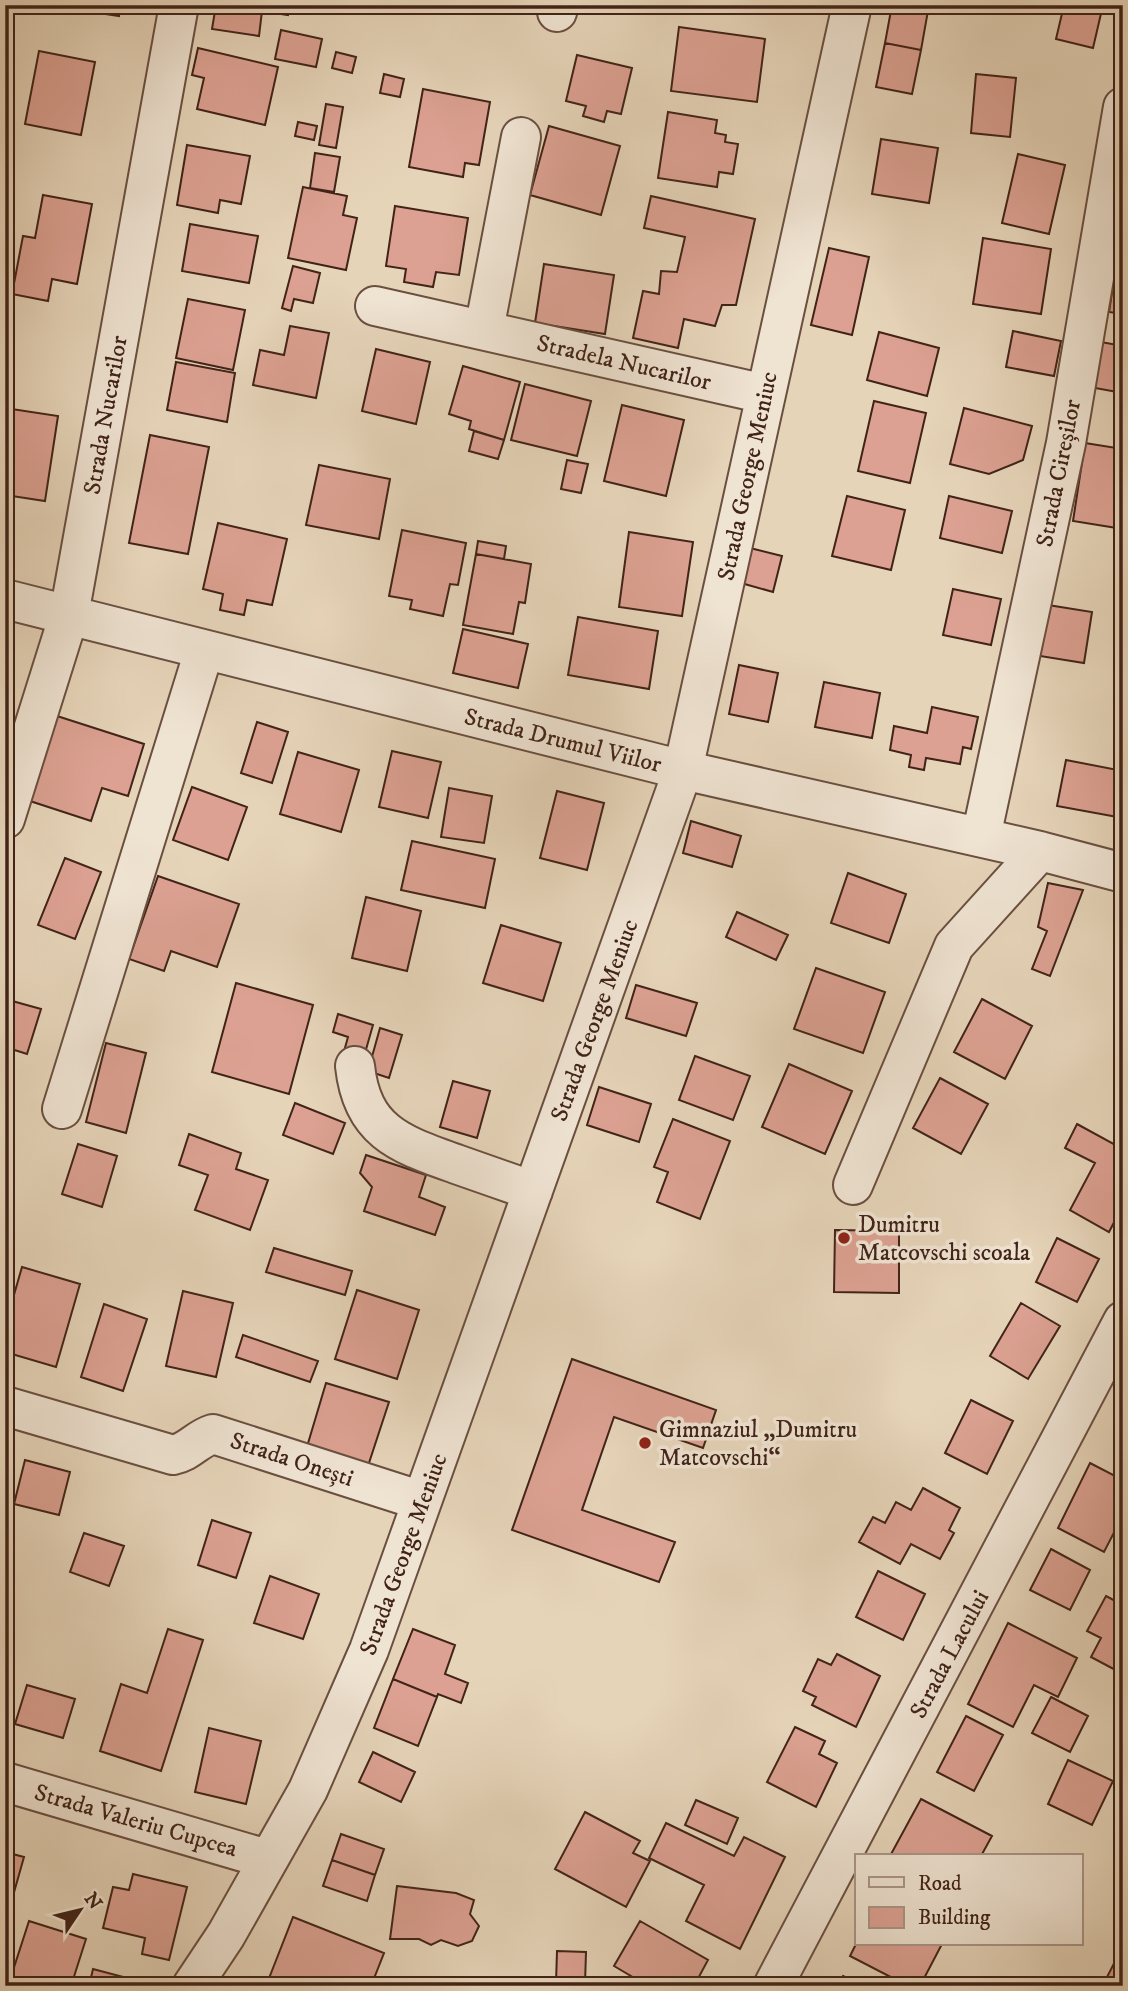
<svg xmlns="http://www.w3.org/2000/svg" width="1128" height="1991" font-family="'IM FELL DW Pica',serif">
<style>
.building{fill:#dca192;stroke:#412318;stroke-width:2}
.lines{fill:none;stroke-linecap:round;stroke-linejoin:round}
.minor-casing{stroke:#6a4f40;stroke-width:42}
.minor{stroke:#efe3d2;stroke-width:38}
.poi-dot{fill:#8f2418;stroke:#efe3d2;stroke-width:2.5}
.labels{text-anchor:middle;stroke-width:7;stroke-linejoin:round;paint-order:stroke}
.street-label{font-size:24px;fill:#412318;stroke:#efe3d2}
.poi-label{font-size:24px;fill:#412318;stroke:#efe3d2;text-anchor:start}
</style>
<rect width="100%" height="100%" fill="#e6d4b9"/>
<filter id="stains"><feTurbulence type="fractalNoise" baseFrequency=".00286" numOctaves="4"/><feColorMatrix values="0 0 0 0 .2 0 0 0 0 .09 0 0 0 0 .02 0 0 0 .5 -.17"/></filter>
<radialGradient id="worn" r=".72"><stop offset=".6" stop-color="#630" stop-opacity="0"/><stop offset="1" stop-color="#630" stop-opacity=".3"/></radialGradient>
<path class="building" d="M5,5L15,8L5,41Z
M47,5H120L119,16Z
M216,5H290L288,15L262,11L259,36L212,29Z
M892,5H929L921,50L885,43Z
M1064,5H1103L1093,48L1056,39Z
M679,27L765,39L757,102L671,91Z
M281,30L322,39L316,67L275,59Z
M885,43L921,50L912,94L876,87Z
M198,48L278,67L265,125L197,109L204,78L192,75Z
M39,51L95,62L81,135L25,124Z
M336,52L356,57L352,73L332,68Z
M577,55L632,68L621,114L607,111L604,122L583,116L586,106L566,101Z
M384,74L404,79L400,97L380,93Z
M976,74L1016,78L1010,137L971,133Z
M423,89L490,102L479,165L465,163L463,177L409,167Z
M326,104L343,107L336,148L319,145Z
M668,112L717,120L715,133L726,135L725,142L738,144L733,174L719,172L717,187L658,178Z
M298,122L317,126L314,140L295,136Z
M549,126L620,146L601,215L530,195Z
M881,139L938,148L929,203L872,194Z
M187,145L250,156L241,204L220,200L218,213L177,205Z
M315,153L340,157L334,192L310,188Z
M1018,154L1065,165L1049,234L1002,223Z
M303,187L347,196L343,215L357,218L346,270L288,258Z
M43,195L92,204L77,284L52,279L48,301L12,294L23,236L35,238Z
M651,196L755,219L736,305H722L715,326L684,319L678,348L633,338L643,291L659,294L661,271L677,272L685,237L644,228Z
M395,206L468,218L459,275L436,272L433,287L404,282L406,269L386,266Z
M190,224L258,236L249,283L182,271Z
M983,238L1051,249L1041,314L973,304Z
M829,248L869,257L852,335L811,325Z
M1117,259L1123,260V314L1109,312Z
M544,264L614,275L605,334L535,323Z
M293,266L320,273L313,303L294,299L291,311L282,308Z
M188,299L245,310L233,370L176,358Z
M290,326L329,333L316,398L253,385L260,350L284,355Z
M1013,331L1061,341L1054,376L1006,367Z
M879,332L939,348L927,396L867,380Z
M1101,342L1123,346V393L1095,388Z
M376,349L430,362L416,424L362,411Z
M176,362L235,373L227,422L167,410Z
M463,366L520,382L504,440L469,429L471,421L449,414Z
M525,384L591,401L577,456L511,440Z
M874,401L926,413L910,483L858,471Z
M622,405L684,420L666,496L604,481Z
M5,408L58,416L45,501L5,495Z
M964,408L1032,426L1023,460L989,474L950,464Z
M474,431L504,440L498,459L469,451Z
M150,435L209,447L188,554L129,543Z
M1085,443L1123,449V529L1073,521Z
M567,460L588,464L581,493L561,489Z
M319,465L390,479L379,539L306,525Z
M847,496L905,510L891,570L832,556Z
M949,496L1012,511L1002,553L940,538Z
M218,523L287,539L272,605L247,600L244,615L220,610L223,594L203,589Z
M402,530L466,543L458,585L450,584L443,616L410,609L412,600L389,596Z
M629,532L693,542L682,616L619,607Z
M478,541L506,546L504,559L476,554Z
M750,548L782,556L773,592L741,583Z
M476,554L531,564L525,603L519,602L513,634L463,625Z
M953,589L1001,599L991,645L943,635Z
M1048,605L1092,612L1084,663L1040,656Z
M578,617L658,631L649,689L568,675Z
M463,629L528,644L518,688L453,673Z
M739,665L778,673L768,722L729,714Z
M824,682L880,693L872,738L815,727Z
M932,707L978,717L971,749L963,747L960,764L926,758L924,770L909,767L911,755L890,750L894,726L927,733Z
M57,716L144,744L128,796L102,788L91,821L30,801Z
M257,722L288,732L272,783L241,773Z
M392,751L441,762L428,818L379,807Z
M298,752L359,770L341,832L280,814Z
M1066,760L1123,771V818L1057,806Z
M192,787L247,807L228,860L173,840Z
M449,788L492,796L484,843L441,837Z
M557,791L604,803L587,870L540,858Z
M691,821L741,836L732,867L683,853Z
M412,841L495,859L485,908L401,890Z
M65,858L101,872L75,939L38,925Z
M848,873L906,894L889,943L831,923Z
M158,876L239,904L217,967L171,951L164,971L129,959Z
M1048,883L1083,890L1050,976L1032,969L1047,931L1038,927Z
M366,897L421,911L407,971L352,958Z
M737,912L788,935L776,960L726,937Z
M501,925L561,943L543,1001L483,983Z
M816,968L885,992L863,1053L794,1029Z
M236,983L313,1005L289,1094L212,1072Z
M636,985L697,1003L686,1036L626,1018Z
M5,999L41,1009L27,1054L5,1047Z
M982,999L1032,1026L1005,1079L954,1052Z
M338,1014L373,1025L363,1060L343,1055L348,1037L333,1032Z
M380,1028L402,1035L389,1078L368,1071Z
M106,1043L146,1053L126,1133L86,1122Z
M695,1056L750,1076L733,1120L679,1100Z
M789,1064L852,1091L825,1154L762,1127Z
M940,1078L988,1104L961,1154L913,1128Z
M453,1081L490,1091L477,1138L440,1127Z
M599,1087L651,1104L639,1142L587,1125Z
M295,1103L345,1123L333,1154L283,1135Z
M673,1119L730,1141L700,1219L657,1202L668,1172L654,1167Z
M1077,1124L1123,1149V1205L1109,1232L1070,1210L1095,1163L1065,1148Z
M189,1134L241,1153L236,1169L268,1180L250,1230L195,1210L208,1175L179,1165Z
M78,1144L117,1156L102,1207L62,1194Z
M366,1155L426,1175L419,1197L445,1207L435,1235L364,1211L372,1187L360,1173Z
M835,1230L899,1231V1293L834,1292Z
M1057,1238L1099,1259L1077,1302L1036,1282Z
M274,1248L352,1271L345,1295L266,1272Z
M22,1267L80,1284L56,1367L5,1352V1326Z
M357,1290L419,1310L397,1379L335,1359Z
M183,1291L233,1303L216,1377L166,1366Z
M1021,1303L1060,1326L1028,1379L990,1356Z
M104,1304L147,1319L123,1391L81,1377Z
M243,1335L318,1361L310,1382L236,1357Z
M572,1359L716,1410L703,1448L614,1417L582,1510L675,1542L659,1582L512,1530Z
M326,1383L389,1402L367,1469L306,1450Z
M971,1400L1013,1421L987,1474L945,1453Z
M25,1460L70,1472L59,1515L14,1504Z
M1090,1463L1123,1480V1515L1104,1552L1058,1528Z
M923,1488L960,1508L949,1530L954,1533L940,1559L911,1544L900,1564L859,1542L873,1517L885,1523L896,1502L911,1510Z
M212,1520L251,1533L236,1578L198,1565Z
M84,1533L124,1546L109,1586L70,1572Z
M1051,1549L1090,1570L1070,1610L1030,1590Z
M878,1571L925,1594L903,1640L856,1617Z
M270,1576L319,1594L303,1639L254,1623Z
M1106,1596L1123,1605V1674L1091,1657L1101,1638L1087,1631Z
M1008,1623L1077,1658L1058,1697L1034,1685L1013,1727L968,1704Z
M168,1629L203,1640L161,1771L100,1751L121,1684L147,1693Z
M413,1629L455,1645L445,1674L468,1683L461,1703L438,1694L437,1697L393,1679Z
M837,1654L880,1676L856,1727L812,1705L816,1697L803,1691L818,1659L831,1665Z
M393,1679L437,1697L418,1746L374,1728Z
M27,1685L75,1699L63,1738L15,1724Z
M1051,1697L1088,1716L1070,1752L1032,1733Z
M966,1716L1003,1735L974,1791L937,1772Z
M795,1727L825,1741L819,1754L837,1763L816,1807L767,1782Z
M209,1728L261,1741L246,1804L195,1792Z
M373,1752L415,1772L401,1802L359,1782Z
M1068,1760L1113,1781L1092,1825L1048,1804Z
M921,1799L992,1836L981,1856H890Z
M696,1800L738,1818L727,1844L685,1825Z
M585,1812L640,1841L633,1853L650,1861L626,1907L555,1869Z
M666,1823L734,1856L744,1837L785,1857L740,1949L686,1921L704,1885L649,1858Z
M341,1834L384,1849L375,1875L332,1860Z
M5,1852L24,1857L11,1903L5,1901Z
M332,1860L375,1875L367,1901L323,1886Z
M133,1874L187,1887L169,1960L142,1954L145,1938L103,1928L113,1887L129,1890Z
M397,1886L456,1893L474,1900L470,1914L479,1926L472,1941L458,1946L441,1940L431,1945L419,1939H390Z
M293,1917L384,1953L371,1986H266Z
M29,1921L86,1939L71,1986H8Z
M640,1921L708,1960L694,1986H648L614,1966Z
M857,1942V1944H942L920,1986H908L850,1956Z
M1123,1946V1986H1120L1106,1979Z
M557,1951L586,1952L585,1984L556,1983Z
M93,1969L142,1982L141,1986H89Z
M843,1976L863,1986H838Z"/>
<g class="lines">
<defs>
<path id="minor" d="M557,12L559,5
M375,306L765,394
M484,330L521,137
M5,599L683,770L1040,851L1123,873
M5,819L69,615L179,5
M981,837L1066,443L1123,107
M355,1066C362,1132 400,1144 456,1164C482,1173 507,1182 533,1191
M62,1109L204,651
M853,1185L954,946L1040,851
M5,1406L173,1455C189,1452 197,1439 213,1434L422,1501
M5,1782L267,1859
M192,1986L226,1935L308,1790L369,1650L683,770L852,5
M773,1986L1123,1321"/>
</defs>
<use href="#minor" class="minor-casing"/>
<use href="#minor" class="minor"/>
</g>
<g class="poi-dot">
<circle cx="844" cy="1238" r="7"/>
<circle cx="645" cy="1443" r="7"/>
</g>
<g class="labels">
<g class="street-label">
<text transform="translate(624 362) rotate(13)" y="8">Stradela Nucarilor</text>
<text transform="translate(105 415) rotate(-80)" y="8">Strada Nucarilor</text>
<text transform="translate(1058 473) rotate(-79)" y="8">Strada Cireșilor</text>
<text transform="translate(747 476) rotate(-78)" y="8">Strada George Meniuc</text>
<text transform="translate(563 740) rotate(14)" y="8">Strada Drumul Viilor</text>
<text transform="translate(594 1020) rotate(-70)" y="8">Strada George Meniuc</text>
<text transform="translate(292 1459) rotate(18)" y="8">Strada Onești</text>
<text transform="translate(403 1554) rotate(-70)" y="8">Strada George Meniuc</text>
<text transform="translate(949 1654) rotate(-62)" y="8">Strada Lacului</text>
<text transform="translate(136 1820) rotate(16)" y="8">Strada Valeriu Cupcea</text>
</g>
<g class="poi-label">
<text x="858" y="1232">Dumitru<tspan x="858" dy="28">Matcovschi scoala</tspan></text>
<text x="659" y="1437">Gimnaziul „Dumitru<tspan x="659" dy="28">Matcovschi“</tspan></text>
</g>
</g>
<rect width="1128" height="1991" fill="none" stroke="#e6d4b9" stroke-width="28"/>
<rect x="7" y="7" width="1114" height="1977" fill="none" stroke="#412318" stroke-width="3.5"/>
<rect x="14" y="14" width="1100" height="1963" fill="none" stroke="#412318" stroke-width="2"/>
<rect x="855" y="1854" width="228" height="91" fill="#efe3d2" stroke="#a99688" stroke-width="2"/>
<rect x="869" y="1877" width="35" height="10" fill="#efe3d2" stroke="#a99688" stroke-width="2"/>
<text x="918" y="1890" font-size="21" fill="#412318">Road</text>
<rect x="869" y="1907" width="35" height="21" fill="#dca192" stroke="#a99688" stroke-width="2"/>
<text x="918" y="1924" font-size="21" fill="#412318">Building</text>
<g transform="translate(80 1910) rotate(55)" stroke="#efe3d2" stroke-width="5" paint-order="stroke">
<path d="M0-5L12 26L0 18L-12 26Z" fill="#412318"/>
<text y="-10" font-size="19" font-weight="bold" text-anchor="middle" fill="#412318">N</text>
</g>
<rect width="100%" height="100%" filter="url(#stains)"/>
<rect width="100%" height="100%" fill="url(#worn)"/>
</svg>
